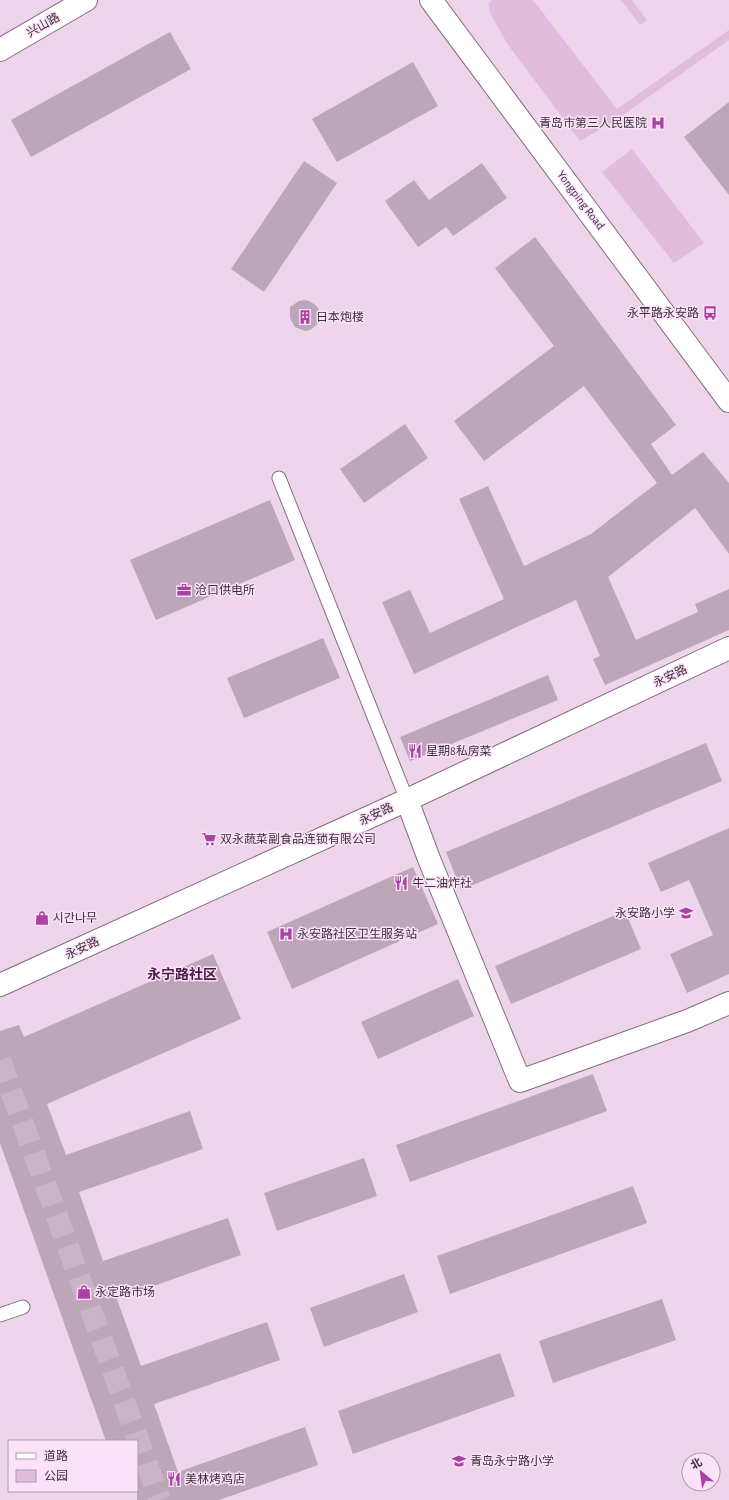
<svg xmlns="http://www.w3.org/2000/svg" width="729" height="1500" font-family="'Alegreya Sans','Noto Sans SC','Noto Sans KR',sans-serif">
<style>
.green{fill:#e1bcdd}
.building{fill:#bda5ba}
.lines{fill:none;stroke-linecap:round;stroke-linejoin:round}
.street-tunnel{stroke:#cab4c8;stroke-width:22;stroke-dasharray:22 11;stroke-linecap:butt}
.lane-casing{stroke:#846d81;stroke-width:15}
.street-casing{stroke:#846d81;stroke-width:24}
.secondary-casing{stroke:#846d81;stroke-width:24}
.lane{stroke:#fff;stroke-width:13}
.street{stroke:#fff;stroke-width:22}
.secondary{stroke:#fff;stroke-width:22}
.labels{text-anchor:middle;stroke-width:3;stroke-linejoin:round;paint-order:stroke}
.street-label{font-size:12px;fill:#3b313a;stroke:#fce2f9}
.poi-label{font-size:12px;fill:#3b313a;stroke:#fce2f9;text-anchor:start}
.quarter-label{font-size:14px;font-weight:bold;fill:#4a1847;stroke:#fce2f9}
</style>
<rect width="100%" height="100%" fill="#eed5eb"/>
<path class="green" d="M492,0H533L617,109L729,30V40L616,120L580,141L508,45L490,13L489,4Z
M621,0H632L647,20L640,25Z
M632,149L704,243L674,263L602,172Z"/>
<path class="building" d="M170,32L191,69L31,157L11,120Z
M413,62L438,106L337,162L312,119Z
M729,102V195L684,137Z
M304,161L337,183L264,292L231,269Z
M482,163L507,198L453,236L446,227L418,247L385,201L414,180L429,200Z
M535,237L676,425L651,444L672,475L703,452L729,483V554L695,508L608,577L636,640L698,612L695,604L729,589V630L605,685L593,659L600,656L576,600L414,674L382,602L410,590L430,633L504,599L459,499L488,486L524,566L591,534L657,483L584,386L484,461L454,421L554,346L495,268Z
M304,300L309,301L317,306L321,315L318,324L310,330L305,331L295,327L290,318V307L299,301Z
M405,424L428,458L364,503L340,469Z
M270,500L295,560L156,620L130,560Z
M323,638L340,678L244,718L227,678Z
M548,675L558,700L410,761L400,737Z
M706,743L722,781L461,890L446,852Z
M729,828V974L687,993L670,954L713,935L689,880L661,892L648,863Z
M413,867L438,924L292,989L267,932Z
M625,911L641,949L511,1004L495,966Z
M213,954L241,1019L47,1104L66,1155L190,1111L203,1149L79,1192L103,1261L228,1218L241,1255L117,1299L141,1366L267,1322L280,1360L154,1404L178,1472L305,1427L318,1465L219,1500H137V1441H106L0,1143V1031L19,1025L24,1037Z
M458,979L474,1016L378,1059L361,1022Z
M593,1074L607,1111L410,1182L396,1145Z
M364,1158L377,1196L277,1231L264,1193Z
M633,1186L647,1223L450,1294L437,1256Z
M404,1274L418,1312L324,1347L310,1308Z
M662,1299L676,1340L553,1383L539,1341Z
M500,1353L515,1396L353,1454L338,1411Z"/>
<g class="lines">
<path class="street-tunnel" d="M0,1060L160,1500"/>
<defs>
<path id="lane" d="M279,478L407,800
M0,1315L23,1307"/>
<path id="street" d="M0,50L86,0
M407,800L429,859L520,1081L687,1021L729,1003"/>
<path id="secondary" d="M431,0L729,401
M0,985L407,800L729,648"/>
</defs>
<use href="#lane" class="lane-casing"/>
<use href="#street" class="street-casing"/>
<use href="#secondary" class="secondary-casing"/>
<use href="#lane" class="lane"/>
<use href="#street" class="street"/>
<use href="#secondary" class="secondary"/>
</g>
<defs>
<symbol id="hospital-bare" viewBox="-9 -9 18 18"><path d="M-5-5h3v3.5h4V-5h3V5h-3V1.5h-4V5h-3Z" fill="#aa41a4" stroke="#fce2f9" stroke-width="2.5" paint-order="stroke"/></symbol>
<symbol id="bus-bare" viewBox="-9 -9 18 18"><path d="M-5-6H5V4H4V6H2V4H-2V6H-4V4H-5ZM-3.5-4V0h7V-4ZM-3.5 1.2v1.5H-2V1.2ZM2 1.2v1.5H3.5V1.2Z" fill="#aa41a4" stroke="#fce2f9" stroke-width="2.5" paint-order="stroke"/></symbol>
<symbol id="building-bare" viewBox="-9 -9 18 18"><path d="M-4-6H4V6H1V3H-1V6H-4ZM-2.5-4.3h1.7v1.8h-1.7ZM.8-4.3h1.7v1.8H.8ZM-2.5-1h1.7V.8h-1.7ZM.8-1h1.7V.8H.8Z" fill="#aa41a4" stroke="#fce2f9" stroke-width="2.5" paint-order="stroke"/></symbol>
<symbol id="office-bare" viewBox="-9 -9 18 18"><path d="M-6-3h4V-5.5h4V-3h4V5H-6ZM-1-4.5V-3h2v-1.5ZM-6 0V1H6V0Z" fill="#aa41a4" stroke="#fce2f9" stroke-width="2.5" paint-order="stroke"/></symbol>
<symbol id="restaurant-bare" viewBox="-9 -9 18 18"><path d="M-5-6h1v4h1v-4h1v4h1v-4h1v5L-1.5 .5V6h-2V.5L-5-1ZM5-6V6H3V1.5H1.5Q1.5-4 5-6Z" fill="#aa41a4" stroke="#fce2f9" stroke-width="2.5" paint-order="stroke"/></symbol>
<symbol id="supermarket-bare" viewBox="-9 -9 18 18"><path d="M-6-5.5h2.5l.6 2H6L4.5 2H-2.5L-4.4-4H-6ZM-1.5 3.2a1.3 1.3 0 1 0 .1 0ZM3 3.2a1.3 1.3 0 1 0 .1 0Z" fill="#aa41a4" stroke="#fce2f9" stroke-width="2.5" paint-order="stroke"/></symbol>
<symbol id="school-bare" viewBox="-9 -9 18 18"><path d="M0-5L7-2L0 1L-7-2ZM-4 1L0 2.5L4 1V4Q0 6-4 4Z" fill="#aa41a4" stroke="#fce2f9" stroke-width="2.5" paint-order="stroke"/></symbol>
<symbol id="shop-bare" viewBox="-9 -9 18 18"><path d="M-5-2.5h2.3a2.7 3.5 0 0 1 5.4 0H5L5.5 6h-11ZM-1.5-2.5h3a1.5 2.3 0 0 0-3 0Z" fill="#aa41a4" stroke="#fce2f9" stroke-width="2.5" paint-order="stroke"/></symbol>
</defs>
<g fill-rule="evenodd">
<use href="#hospital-bare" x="648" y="113" width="20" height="20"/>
<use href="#bus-bare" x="700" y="303" width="20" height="20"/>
<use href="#building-bare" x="295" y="307" width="20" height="20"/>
<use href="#office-bare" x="174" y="580" width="20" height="20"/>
<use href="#restaurant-bare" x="405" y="741" width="20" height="20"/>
<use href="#supermarket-bare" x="199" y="829" width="20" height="20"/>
<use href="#restaurant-bare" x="391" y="873" width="20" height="20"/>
<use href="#school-bare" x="676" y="903" width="20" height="20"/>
<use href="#shop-bare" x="32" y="908" width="20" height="20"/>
<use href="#hospital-bare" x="276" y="924" width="20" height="20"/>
<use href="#shop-bare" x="74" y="1282" width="20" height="20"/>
<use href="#school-bare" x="449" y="1451" width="20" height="20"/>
<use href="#restaurant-bare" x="164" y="1469" width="20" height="20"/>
</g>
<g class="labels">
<g class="street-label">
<text transform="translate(43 25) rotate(-30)" y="4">兴山路</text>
<text transform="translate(581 200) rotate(53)" y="4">Yongping Road</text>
<text transform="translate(670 676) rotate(-25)" y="4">永安路</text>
<text transform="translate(376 814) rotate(-25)" y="4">永安路</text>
<text transform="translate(82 948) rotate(-25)" y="4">永安路</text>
</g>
<g class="poi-label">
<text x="647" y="127" text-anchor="end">青岛市第三人民医院</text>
<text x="699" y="317" text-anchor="end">永平路永安路</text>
<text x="316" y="321">日本炮楼</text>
<text x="195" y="594">沧口供电所</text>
<text x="426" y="755">星期8私房菜</text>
<text x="220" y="843">双永蔬菜副食品连锁有限公司</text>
<text x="412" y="887">牛二油炸社</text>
<text x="675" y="917" text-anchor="end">永安路小学</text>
<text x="53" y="922">시간나무</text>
<text x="297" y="938">永安路社区卫生服务站</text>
<text x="95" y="1296">永定路市场</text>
<text x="470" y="1465">青岛永宁路小学</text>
<text x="185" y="1483">美林烤鸡店</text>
</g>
<g class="quarter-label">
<text x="182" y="979">永宁路社区</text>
</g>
</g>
<rect x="8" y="1440" width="130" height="52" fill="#fce2f9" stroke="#af9bad"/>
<rect x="16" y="1453" width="20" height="6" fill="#ffffff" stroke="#af9bad"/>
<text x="44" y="1460" font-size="12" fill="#3b313a">道路</text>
<rect x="16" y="1470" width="20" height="12" fill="#e1bcdd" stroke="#af9bad"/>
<text x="44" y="1480" font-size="12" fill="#3b313a">公园</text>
<g transform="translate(701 1472) rotate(331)"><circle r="19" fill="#fce2f9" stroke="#af9bad"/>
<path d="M0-3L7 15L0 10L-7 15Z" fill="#aa41a4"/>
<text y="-6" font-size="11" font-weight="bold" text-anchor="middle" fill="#3b313a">北</text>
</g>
</svg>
